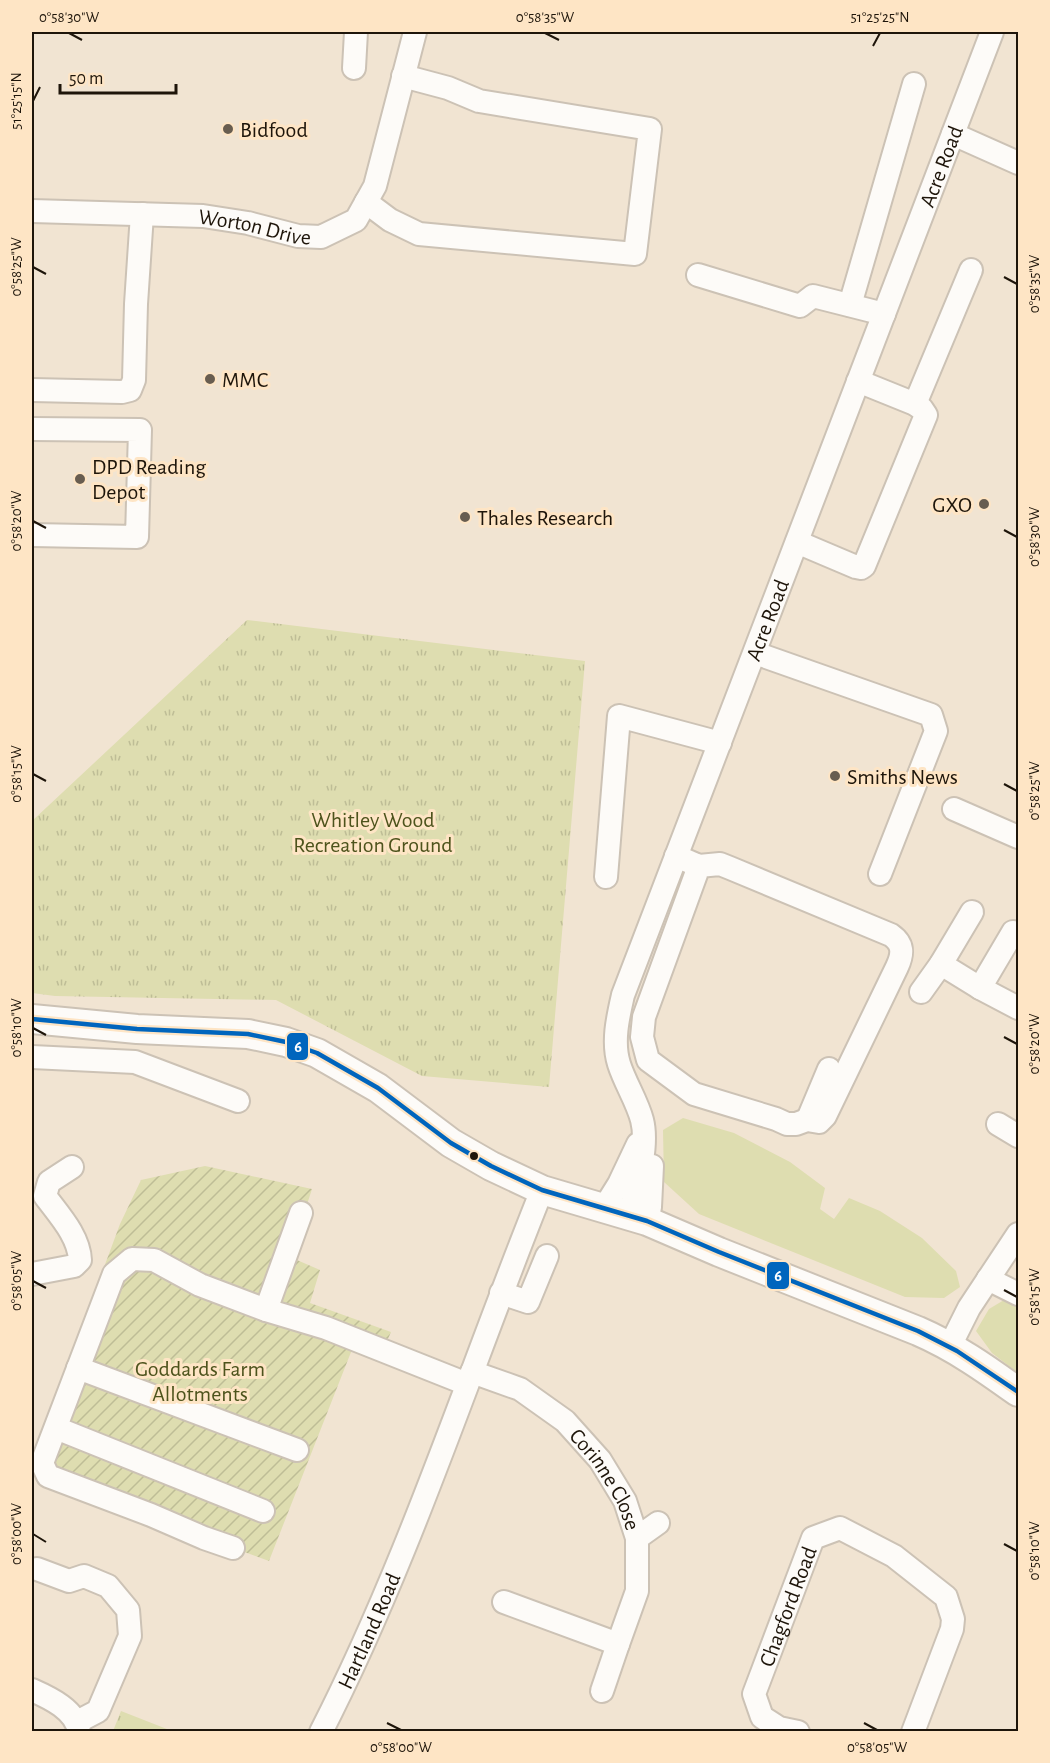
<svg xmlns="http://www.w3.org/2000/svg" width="1050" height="1763" font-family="'Alegreya Sans',sans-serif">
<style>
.grass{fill:#deddb0}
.park{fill:url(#park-tufts)}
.garden{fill:url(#garden-furrows)}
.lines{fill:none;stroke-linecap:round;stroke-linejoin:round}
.minor-casing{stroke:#ccc2b5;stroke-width:26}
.major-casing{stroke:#ccc2b5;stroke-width:32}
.minor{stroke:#fdfbf8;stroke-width:22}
.major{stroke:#fdfbf8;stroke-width:28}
.bus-1-casing{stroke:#fee5c5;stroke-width:9}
.bus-1{stroke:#0065bd;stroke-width:4.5}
.ticks{fill:none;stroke:#1e150a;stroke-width:2}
.poi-dot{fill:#685d50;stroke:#fee5c5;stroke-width:2}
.bus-dot{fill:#1e150a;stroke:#fee5c5;stroke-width:2}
.labels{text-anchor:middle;stroke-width:6;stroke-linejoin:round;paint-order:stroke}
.poi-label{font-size:22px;fill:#1e150a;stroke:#fee5c5;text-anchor:start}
.street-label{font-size:22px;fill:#1e150a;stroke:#fee5c5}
.park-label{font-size:22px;fill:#4d531c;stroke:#fee5c5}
.line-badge{stroke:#fee5c5;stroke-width:2}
.badge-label{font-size:16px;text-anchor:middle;font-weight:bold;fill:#fff}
.neatline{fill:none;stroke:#1e150a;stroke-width:2}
.ticks-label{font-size:15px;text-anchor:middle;fill:#1e150a}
</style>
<defs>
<pattern id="park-tufts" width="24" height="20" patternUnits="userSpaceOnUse" patternTransform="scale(1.5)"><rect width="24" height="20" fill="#deddb0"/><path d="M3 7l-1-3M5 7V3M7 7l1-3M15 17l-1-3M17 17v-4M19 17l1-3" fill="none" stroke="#bebd96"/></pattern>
<pattern id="garden-furrows" width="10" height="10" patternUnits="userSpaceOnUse" patternTransform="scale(1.5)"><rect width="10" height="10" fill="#deddb0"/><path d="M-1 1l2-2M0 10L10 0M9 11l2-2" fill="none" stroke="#bebd96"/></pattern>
</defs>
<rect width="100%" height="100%" fill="#f1e4d2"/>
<path class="grass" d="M683,1118L734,1133L790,1162L825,1188L820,1209L834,1219L849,1198L880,1211L922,1238L956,1271L960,1287L944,1298L905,1297L699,1214L664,1182L663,1130Z
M1009,1297L1018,1304V1373L992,1353L976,1331L989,1309Z"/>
<path class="park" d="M247,620L585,661L549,1087L422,1076L276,1000L55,996L32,993V821Z
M121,1711L172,1731H113Z"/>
<path class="garden" d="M205,1166L312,1189L290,1257L320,1270L310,1303L391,1332L381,1355L353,1347L269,1561L32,1474V1462L120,1224L141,1180Z"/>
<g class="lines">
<defs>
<g id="minor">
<path d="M354,68L356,32"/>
<path d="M953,134L1018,163"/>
<path d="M366,202L390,220L419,234L635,254L650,129L479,101L448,88L403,76"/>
<path id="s1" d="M32,211L203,216L248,223L298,236L321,237L356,220L375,186L415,32"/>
<path d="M698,275L800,306L813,296L884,314"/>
<path d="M850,305L914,84"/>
<path d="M32,390L122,392L130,390L134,380L136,304L142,214"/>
<path d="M915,404L971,270"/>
<path d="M32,429L140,430L137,537L32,535"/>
<path d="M797,542L856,567L861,568L864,566L926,415L922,409L915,404L858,381"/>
<path d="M755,653L931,715L936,731L880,874"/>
<path d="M954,809L1018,837"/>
<path d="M676,856L699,866L720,864L730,868L891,935C904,944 903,954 897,967L825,1116L819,1122L807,1120L796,1124H787L776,1119L694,1094L648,1060L642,1037L644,1017L699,866"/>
<path d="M606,877L619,716L720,743"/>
<path d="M941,964L980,988L1018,1008"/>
<path d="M980,988L1013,932"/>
<path d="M921,992L941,964L972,912"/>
<path d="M32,1057L135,1062L238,1101"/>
<path d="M808,1119L829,1069"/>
<path d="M998,1124L1018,1136"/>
<path d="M604,1208L619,1184L638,1144"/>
<path id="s2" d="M629,1216C636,1189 649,1147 642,1120C637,1101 625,1083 619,1064C612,1042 618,1017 623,995L992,32"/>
<path d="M647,1221L650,1207L652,1166"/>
<path d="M32,1274L74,1266L80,1260C79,1236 59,1215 45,1196L49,1182L72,1167"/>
<path d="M988,1279L1018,1294"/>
<path d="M501,1293L528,1302L547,1256"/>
<path d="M266,1310L301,1213"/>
<path d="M950,1346L969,1308L1018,1234"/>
<path d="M78,1368L297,1450"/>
<path id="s3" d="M472,1372L520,1389L565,1421L600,1460L625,1501L637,1538V1591L618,1644L504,1602"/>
<path d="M56,1428L263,1511"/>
<path d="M637,1538L658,1523"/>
<path d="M233,1548L204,1538L151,1515L48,1476L42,1463L114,1274L132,1259L154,1260L200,1285L266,1310L326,1328L467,1384"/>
<path d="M37,1569L69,1581L84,1576L108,1586L128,1610L130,1636L98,1711L77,1722"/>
<path d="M32,1690C50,1698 76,1710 79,1732"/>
<path d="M602,1691L618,1644"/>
<path id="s4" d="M321,1732C410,1558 469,1371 542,1190"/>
<path id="s5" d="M798,1732L779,1728L762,1717L754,1694L813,1538L840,1528L894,1556L946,1597L953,1619L952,1629L913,1732"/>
</g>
<path id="major" d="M32,1019L137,1029L248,1034L286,1042L317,1053L378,1088L451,1143L491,1166L542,1190L647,1221L719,1252L918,1331C955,1347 986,1369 1018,1392"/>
</defs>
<use href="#minor" class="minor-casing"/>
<use href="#major" class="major-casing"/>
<use href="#minor" class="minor"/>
<use href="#major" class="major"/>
<defs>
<path id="bus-1" d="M32,1019L137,1029L248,1034L286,1042L317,1053L378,1088L451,1143L491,1166L542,1190L647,1221L719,1252L918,1331L957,1351L1018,1392"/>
</defs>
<use href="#bus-1" class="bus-1-casing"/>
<use href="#bus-1" class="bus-1"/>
</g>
<path class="ticks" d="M69,33L82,40M545,33L559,40M873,46L880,33M33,101L40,87M33,267L46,274M1004,277L1017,284M33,521L46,528M1004,530L1017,537M33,774L46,781M1004,784L1017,791M33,1028L46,1035M1004,1037L1017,1044M33,1281L46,1288M1004,1290L1017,1297M33,1534L46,1542M1004,1544L1017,1551M387,1723L401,1730M864,1723L877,1730"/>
<g class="poi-dot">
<circle cx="228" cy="129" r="6"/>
<circle cx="210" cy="379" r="6"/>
<circle cx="80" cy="479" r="6"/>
<circle cx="984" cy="504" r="6"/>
<circle cx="465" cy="517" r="6"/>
<circle cx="835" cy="776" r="6"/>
</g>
<circle class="bus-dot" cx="474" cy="1156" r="5"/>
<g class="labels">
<g class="poi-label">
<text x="240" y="137">Bidfood</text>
<text x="222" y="387">MMC</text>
<text x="92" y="474">DPD Reading<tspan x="92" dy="25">Depot</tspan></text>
<text x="972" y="512" text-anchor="end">GXO</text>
<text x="477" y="525">Thales Research</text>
<text x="847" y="784">Smiths News</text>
</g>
<g class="street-label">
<text dy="8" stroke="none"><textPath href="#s2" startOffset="1116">Acre Road</textPath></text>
<text dy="8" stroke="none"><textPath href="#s1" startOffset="224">Worton Drive</textPath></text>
<text dy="8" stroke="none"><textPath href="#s2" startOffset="630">Acre Road</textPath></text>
<text dy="8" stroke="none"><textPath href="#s3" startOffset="178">Corinne Close</textPath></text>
<text dy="8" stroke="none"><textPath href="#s5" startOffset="158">Chagford Road</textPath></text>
<text dy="8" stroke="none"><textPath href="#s4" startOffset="112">Hartland Road</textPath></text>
</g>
<g class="park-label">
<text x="373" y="827">Whitley Wood<tspan x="373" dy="25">Recreation Ground</tspan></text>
<text x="200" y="1376">Goddards Farm<tspan x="200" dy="25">Allotments</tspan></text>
</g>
</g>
<g class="line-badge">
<rect x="286" y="1032" width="23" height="29" rx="6" fill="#0065bd"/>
<rect x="766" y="1261" width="24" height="29" rx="6" fill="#0065bd"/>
</g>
<g class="badge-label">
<text x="298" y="1052">6</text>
<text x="778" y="1281">6</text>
</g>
<rect width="1050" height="1763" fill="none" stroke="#fee5c5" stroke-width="66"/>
<path d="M60 84v9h116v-9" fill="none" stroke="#1e150a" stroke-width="3"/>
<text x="69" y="84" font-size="18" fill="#1e150a" stroke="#fee5c5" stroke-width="4.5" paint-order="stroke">50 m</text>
<rect x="33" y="33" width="984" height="1697" class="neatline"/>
<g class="ticks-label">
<text x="69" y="22">0°58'30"W</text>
<text x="545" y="22">0°58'35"W</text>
<text x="880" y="22">51°25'25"N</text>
<text transform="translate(16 101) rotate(-90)" y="5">51°25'15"N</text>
<text transform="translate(16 267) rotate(-90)" y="5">0°58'25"W</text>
<text transform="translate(1034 284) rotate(-90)" y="5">0°58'35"W</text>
<text transform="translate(16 521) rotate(-90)" y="5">0°58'20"W</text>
<text transform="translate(1034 537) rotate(-90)" y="5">0°58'30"W</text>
<text transform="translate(16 774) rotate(-90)" y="5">0°58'15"W</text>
<text transform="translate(1034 791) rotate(-90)" y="5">0°58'25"W</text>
<text transform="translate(16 1028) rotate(-90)" y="5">0°58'10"W</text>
<text transform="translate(1034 1044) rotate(-90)" y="5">0°58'20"W</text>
<text transform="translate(16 1281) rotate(-90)" y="5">0°58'05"W</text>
<text transform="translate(1034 1297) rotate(-90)" y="5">0°58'15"W</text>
<text transform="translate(16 1534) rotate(-90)" y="5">0°58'00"W</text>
<text transform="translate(1034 1551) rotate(-90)" y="5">0°58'10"W</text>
<text x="401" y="1752">0°58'00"W</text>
<text x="877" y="1752">0°58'05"W</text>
</g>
</svg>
